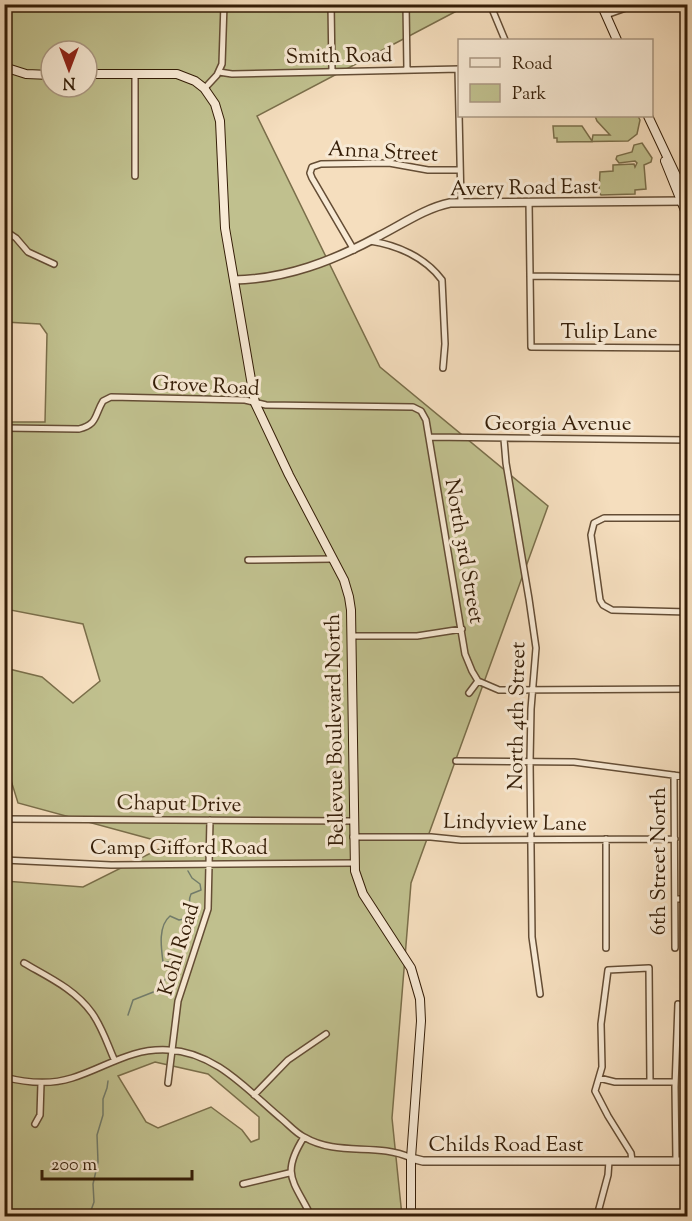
<svg xmlns="http://www.w3.org/2000/svg" width="692" height="1221" font-family="'Sorts Mill Goudy',serif">
<style>
.green{fill:#c0c08e;stroke:#7a6e4a;stroke-width:1.5;fill-rule:evenodd}
.lines{fill:none;stroke-linecap:round;stroke-linejoin:round}
.stream{stroke:#727c6b;stroke-width:1.5}
.minor-casing{stroke:#644d35;stroke-width:8}
.tertiary-casing{stroke:#644d35;stroke-width:10}
.secondary-casing{stroke:#341d07;stroke-width:10}
.minor{stroke:#f8ead5;stroke-width:5}
.tertiary{stroke:#f8ead5;stroke-width:7}
.secondary{stroke:#f8ead5;stroke-width:8}
.labels{text-anchor:middle;stroke-width:6;stroke-linejoin:round;paint-order:stroke}
.street-label{font-size:21px;fill:#341d07;stroke:#f8ead5}
</style>
<rect width="100%" height="100%" fill="#f5debe"/>
<filter id="stains"><feTurbulence type="fractalNoise" baseFrequency=".00333" numOctaves="4"/><feColorMatrix values="0 0 0 0 .2 0 0 0 0 .09 0 0 0 0 .02 0 0 0 .5 -.17"/></filter>
<radialGradient id="worn" r=".72"><stop offset=".6" stop-color="#630" stop-opacity="0"/><stop offset="1" stop-color="#630" stop-opacity=".3"/></radialGradient>
<path class="green" d="M4,5H468L257,116L380,367L548,506L411,883L392,1118L402,1216H5V881L83,887L169,844L18,803L5,761V668L42,677L73,703L100,681L83,624L5,609V422H45L47,334L40,324L5,322ZM51,51H87V87H51ZM155,1062L208,1074L259,1117V1139L251,1142L242,1130L211,1107L158,1128L146,1122L118,1076Z
M595,116H638L640,120L637,134L628,141L557,142V138H554L553,126H582L592,141L593,135H610L597,121Z
M642,143L652,158L651,162L644,165L646,189L635,190V194L601,195L599,192L600,172L613,171V165L634,164L635,167L637,163L635,161L619,163L616,159L617,156L632,152L634,145Z"/>
<g class="lines">
<path class="stream" d="M128,1015L133,1000L161,989L163,982L173,970L172,962H163C161,947 158,926 170,916L179,920L189,918C192,910 187,902 191,894L201,890L200,884L192,878L188,871
M89,1216L94,1202L93,1184L98,1162L97,1135L103,1115V1099L107,1088L108,1081"/>
<defs>
<path id="minor" d="M331,4L332,71
M406,4L407,70
M490,4L505,40
M606,15L637,4
M458,69L461,203
M219,72L232,74L460,69
M135,73V176
M204,89L217,75L222,64L224,4
M529,202L531,347L688,348
M4,230L16,238L28,252L54,264
M370,241C397,245 425,257 442,280L445,344L443,368
M354,250L312,178L310,173L312,167L321,164L389,163L428,170H460
M530,276L688,278
M4,428L79,429C98,424 94,416 103,401L111,397L245,400L266,405L413,407L421,411L426,420L465,654L472,671L478,681L469,693
M429,437L688,440
M504,439L506,463L529,599L536,648L531,709L530,762L532,937L540,994
M688,518H604L594,523L591,535L600,600L603,605L612,610L688,612
M248,560L332,559
M352,636H417L462,629
M478,681L499,690L688,689
M456,761L574,762L688,777
M674,775L675,948
M4,819L353,821
M353,837H431L461,840L675,839
M4,860L111,865L354,863
M676,899H688
M606,948V839
M24,963C48,977 75,989 92,1013C102,1027 107,1043 114,1059
M4,1077C27,1083 50,1085 72,1078C107,1067 130,1048 168,1050C216,1052 248,1091 283,1120C290,1126 296,1133 304,1137C338,1157 377,1142 411,1158
M599,1078L615,1082H675
M168,1083L178,1001L208,909L210,820
M254,1095L288,1060L326,1034
M35,1124L40,1115L41,1083
M304,1137C280,1175 294,1181 311,1216
M632,1161L631,1153L608,1116L595,1091L602,1067L601,1024L608,970L649,968L650,1081
M676,1161L675,1087L678,1004
M243,1184L289,1173
M597,1216L608,1175L609,1161"/>
<path id="tertiary" d="M234,280C286,279 333,261 379,236C401,225 425,208 450,203L686,201
M411,1158L423,1161H688"/>
<path id="secondary" d="M601,4L617,40
M4,67L26,74L51,75
M87,74H177L195,81L204,88L215,104L220,121L225,228L255,403L289,475L344,580L349,597L351,610L355,871L363,894L411,968L420,999L421,1021L411,1158V1216
M648,116L688,201
M665,161L688,218"/>
</defs>
<use href="#minor" class="minor-casing"/>
<use href="#tertiary" class="tertiary-casing"/>
<use href="#secondary" class="secondary-casing"/>
<use href="#minor" class="minor"/>
<use href="#tertiary" class="tertiary"/>
<use href="#secondary" class="secondary"/>
</g>
<g class="labels">
<g class="street-label">
<text transform="translate(339 55) rotate(-1)" y="7">Smith Road</text>
<text transform="translate(383 151) rotate(3)" y="7">Anna Street</text>
<text transform="translate(524 187) rotate(-1)" y="7">Avery Road East</text>
<text x="609" y="338">Tulip Lane</text>
<text transform="translate(206 385) rotate(3)" y="7">Grove Road</text>
<text x="558" y="430">Georgia Avenue</text>
<text transform="translate(465 551) rotate(80)" y="7">North 3rd Street</text>
<text transform="translate(516 716) rotate(-89)" y="7">North 4th Street</text>
<text transform="translate(334 730) rotate(-91)" y="7">Bellevue Boulevard North</text>
<text transform="translate(179 803) rotate(1)" y="7">Chaput Drive</text>
<text transform="translate(515 822) rotate(1)" y="7">Lindyview Lane</text>
<text x="179" y="854">Camp Gifford Road</text>
<text transform="translate(658 861) rotate(-90)" y="7">6th Street North</text>
<text transform="translate(178 949) rotate(-73)" y="7">Kohl Road</text>
<text x="506" y="1151">Childs Road East</text>
</g>
</g>
<rect width="692" height="1221" fill="none" stroke="#f5debe" stroke-width="24"/>
<rect x="6" y="6" width="680" height="1209" fill="none" stroke="#341d07" stroke-width="3"/>
<rect x="12" y="12" width="668" height="1197" fill="none" stroke="#341d07" stroke-width="1.5"/>
<rect x="458" y="39" width="195" height="78" fill="#f8ead5" stroke="#aa9883" stroke-width="1.5"/>
<rect x="470" y="58" width="30" height="9" fill="#f8ead5" stroke="#aa9883" stroke-width="1.5"/>
<text x="512" y="69" font-size="18" fill="#341d07">Road</text>
<rect x="470" y="84" width="30" height="18" fill="#c0c08e" stroke="#aa9883" stroke-width="1.5"/>
<text x="512" y="99" font-size="18" fill="#341d07">Park</text>
<g transform="translate(69 69) rotate(180)"><circle r="28" fill="#f8ead5" stroke="#aa9883" stroke-width="1.5"/>
<path d="M0-4.5L10 22L0 15L-10 22Z" fill="#8f2418"/>
<text y="-9" font-size="16" font-weight="bold" text-anchor="middle" fill="#341d07">N</text>
</g>
<path d="M42 1170v9h150v-9" fill="none" stroke="#341d07" stroke-width="3"/>
<text x="51" y="1170" font-size="18" fill="#341d07" stroke="#f8ead5" stroke-width="4.5" paint-order="stroke">200 m</text>
<rect width="100%" height="100%" filter="url(#stains)"/>
<rect width="100%" height="100%" fill="url(#worn)"/>
</svg>
